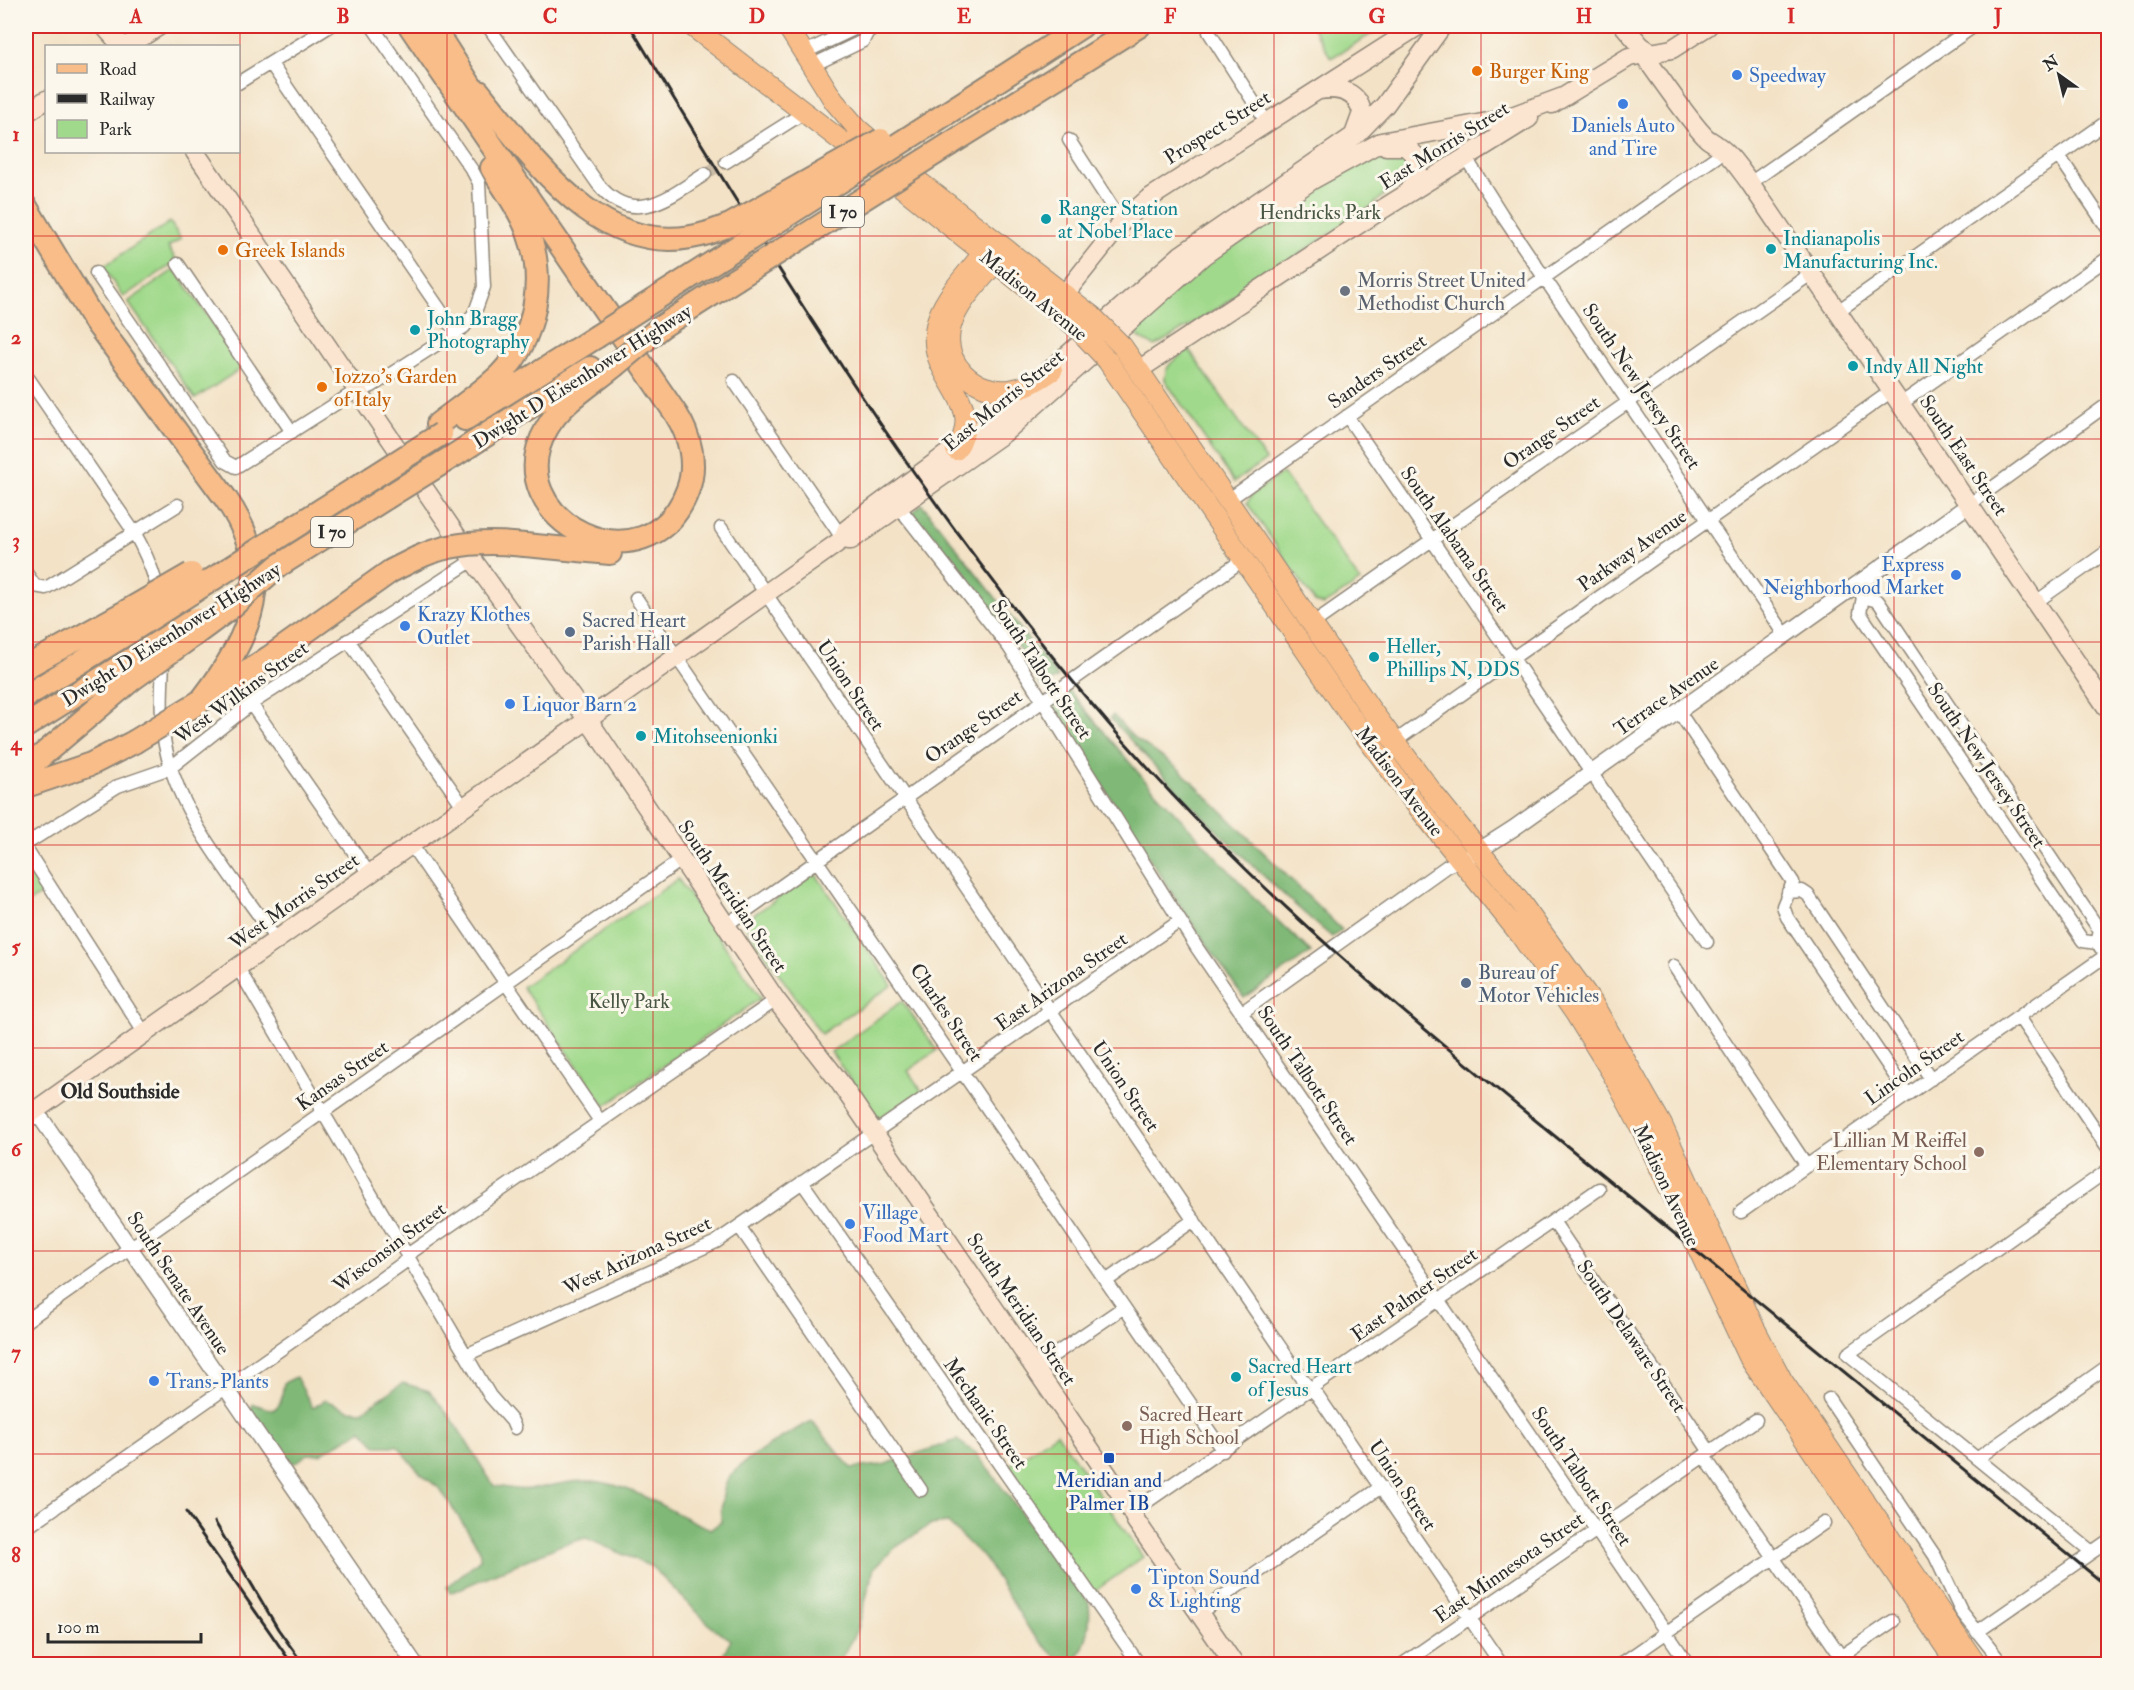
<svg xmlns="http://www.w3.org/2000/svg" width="2134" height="1690" font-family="'IM FELL Double Pica',serif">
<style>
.green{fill:#a0d98b;stroke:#66825b;stroke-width:1.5}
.forest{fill:#80b977;stroke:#567251;stroke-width:1.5}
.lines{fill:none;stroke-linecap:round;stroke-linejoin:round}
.minor-tunnel{stroke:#cbbda7;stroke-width:12;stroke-dasharray:12 6;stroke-linecap:butt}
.minor-casing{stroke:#8f8678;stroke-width:15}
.tertiary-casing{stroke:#8f8678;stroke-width:18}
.secondary-casing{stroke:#8f8678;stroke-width:21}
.primary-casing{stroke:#8f8678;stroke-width:22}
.motorway-casing{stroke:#8f8678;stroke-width:26}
.minor{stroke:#fff;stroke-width:12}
.tertiary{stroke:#fff;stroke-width:15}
.secondary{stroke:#fce5d0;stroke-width:18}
.primary{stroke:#f8bd89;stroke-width:20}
.motorway{stroke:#f8bd89;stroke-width:22}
.rail{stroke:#2b2b2b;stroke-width:3}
.primary-bridge-casing{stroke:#8f8678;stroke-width:22;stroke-linecap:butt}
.motorway-bridge-casing{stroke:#8f8678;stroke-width:26;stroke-linecap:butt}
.primary-bridge{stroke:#f8bd89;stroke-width:20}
.motorway-bridge{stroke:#f8bd89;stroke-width:22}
.grid{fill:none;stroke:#d62828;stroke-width:1.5;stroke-opacity:0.55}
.food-dot{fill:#e8710a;stroke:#fbf7ec;stroke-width:2}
.shop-dot{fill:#3f7fe0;stroke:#fbf7ec;stroke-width:2}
.culture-dot{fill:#0f9aa8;stroke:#fbf7ec;stroke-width:2}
.worship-dot{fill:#6b7280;stroke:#fbf7ec;stroke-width:2}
.service-dot{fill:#5c6f8a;stroke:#fbf7ec;stroke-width:2}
.education-dot{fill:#8d6e63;stroke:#fbf7ec;stroke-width:2}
.transit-dot{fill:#1a4fb4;stroke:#fbf7ec;stroke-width:2}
.labels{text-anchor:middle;stroke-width:6;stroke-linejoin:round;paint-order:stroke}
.shield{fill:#fbf7ec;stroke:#696865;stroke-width:1.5}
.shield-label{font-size:18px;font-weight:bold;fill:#2b2b2b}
.food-label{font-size:20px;fill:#c56008;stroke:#fbf7ec;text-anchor:start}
.shop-label{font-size:20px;fill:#366cbe;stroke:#fbf7ec;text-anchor:start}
.street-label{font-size:20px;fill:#2b2b2b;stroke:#fbf7ec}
.culture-label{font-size:20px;fill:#0d838f;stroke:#fbf7ec;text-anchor:start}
.park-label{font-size:20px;fill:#485643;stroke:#fbf7ec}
.worship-label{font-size:20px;fill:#5b616d;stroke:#fbf7ec;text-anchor:start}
.service-label{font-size:20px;fill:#4e5e75;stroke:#fbf7ec;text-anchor:start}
.education-label{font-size:20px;fill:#785e54;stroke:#fbf7ec;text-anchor:end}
.transit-label{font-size:20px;fill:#164399;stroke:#fbf7ec}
.neighbourhood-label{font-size:21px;font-weight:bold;fill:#2b2b2b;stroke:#fbf7ec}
.neatline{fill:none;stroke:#d62828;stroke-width:2}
.grid-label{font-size:20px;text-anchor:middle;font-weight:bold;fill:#d62828}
</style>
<rect width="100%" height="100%" fill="#fbf7ec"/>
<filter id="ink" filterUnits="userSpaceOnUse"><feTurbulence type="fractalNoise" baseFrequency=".0167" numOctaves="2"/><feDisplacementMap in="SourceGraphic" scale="12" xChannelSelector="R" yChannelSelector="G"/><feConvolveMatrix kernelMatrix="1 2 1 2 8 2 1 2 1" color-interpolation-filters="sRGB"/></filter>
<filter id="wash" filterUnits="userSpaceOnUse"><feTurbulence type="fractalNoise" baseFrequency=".008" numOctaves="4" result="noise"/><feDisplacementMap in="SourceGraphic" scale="24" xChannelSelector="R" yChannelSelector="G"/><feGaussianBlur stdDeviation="1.35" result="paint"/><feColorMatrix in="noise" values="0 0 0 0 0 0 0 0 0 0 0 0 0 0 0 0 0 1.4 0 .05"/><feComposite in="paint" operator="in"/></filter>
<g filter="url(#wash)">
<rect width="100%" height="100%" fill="#f3e2c6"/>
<path class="green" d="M1318,26H1385L1331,58L1313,28Z
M1395,153L1406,157L1409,171L1372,206L1203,318L1155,346L1142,340L1131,329C1200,267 1281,195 1368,158C1376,154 1387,154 1395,153Z
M170,222L181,239L168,247L177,261L123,297L103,267Z
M175,269L243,367L195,399L128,302Z
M1189,350L1266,460L1234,482L1165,380C1165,363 1176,359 1189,350Z
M1283,473L1360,581L1324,605L1315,602L1247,503L1253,493Z
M26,864L44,892L26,904Z
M815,873L892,985L821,1034L743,922Z
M678,879L761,998L605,1106L522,987Z
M902,1001L937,1050L908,1071L923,1093L880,1123L831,1052Z
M1057,1433L1143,1557L1092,1593L1006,1468Z"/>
<path class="forest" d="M922,504L1058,677L1041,688C1021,642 984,602 951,565C937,549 924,531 911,514Z
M1067,688L1142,777L1264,908L1311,952L1244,998L1183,910L1049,702Z
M1113,715L1131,735L1179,769L1342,930L1332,937C1252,870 1181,795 1110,718Z
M296,1377L313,1408L325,1400L349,1410L362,1411L403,1383L429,1391L454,1422L494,1486C506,1487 520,1491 531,1489C554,1486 577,1478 600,1482C643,1489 672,1515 711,1529L721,1522C721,1509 722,1486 730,1476C743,1460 793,1430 812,1421L851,1468L883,1465L957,1440L976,1453L1089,1603C1091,1622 1088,1644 1076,1659L1059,1661L1031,1632L985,1559L948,1523L930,1525L896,1547L874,1568L858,1628L838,1664H712L724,1653L731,1640L712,1627L652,1567L586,1538L561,1545L450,1593L447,1587L480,1559V1550L441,1490L420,1473L398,1446H377L362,1430L320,1454H308L295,1463L285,1461L250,1412L253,1404L273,1410C284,1403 281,1395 284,1383Z"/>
</g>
<g filter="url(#ink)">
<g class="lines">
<path class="minor-tunnel" d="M705,174L726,162"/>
<defs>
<path id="minor" d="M488,26L598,184C633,228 670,197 705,174
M868,31L882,26
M1209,32L1267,123
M805,52L856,28L868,31
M271,64L456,333
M813,65L863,41L868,31
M238,83L330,26
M1069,140L1122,222
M2059,156L2108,229
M1466,158L1502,215L1786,636
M726,162L805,112
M1750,183L1974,26
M178,264L292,432
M96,273L225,461L236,467L348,396L372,386L464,327L475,312L484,287L479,183L472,170L372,26
M1838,311L2108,121
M26,375L134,532C151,562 163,597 164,631C164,669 158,708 165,745C179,818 236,881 277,941
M734,381L843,539
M1902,403L2108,258
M1347,416L1707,942
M1228,500L1726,150
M1970,504L2108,404
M899,507L1009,647L1197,948L1688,1664
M721,528L1304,1382L1318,1396L1501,1664
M26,573L35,586L46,588L178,505
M1856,586L1863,597L1878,601L2100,931L2097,943L2106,955
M1863,597L1860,613L2083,941L2097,943
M636,598L1223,1451
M2036,602L2108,551
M1312,624L1812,273
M348,640L465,809
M251,704L370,875
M1679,712L1793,882L1783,906L1787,917L1908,1095
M1394,742L1893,390
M26,844L118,786L170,768L251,704L473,560
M412,846L600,1121
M26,849L145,1034
M1788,892L1802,891L1808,895L1931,1079
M726,925L1244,559
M1674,966L1807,1166
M238,968L490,1396L512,1421L515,1428
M1241,1013L1447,866L1461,860
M2019,1017L2108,1148
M802,1182L1139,1664
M1741,1212L2108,954
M1553,1221L1710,1452
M739,1226L921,1490
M1106,1281L1194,1220
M26,1321L681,860
M466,1355L716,1242L1180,921
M1035,1368L1124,1307
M1829,1399L1935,1556L1961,1611L2003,1664
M1704,1456L1846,1664
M1978,1458L2108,1366
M1132,1512L1599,1189
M26,1528L402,1264L413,1251L776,1000
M2092,1552L1848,1354L2108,1170
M1199,1613L1381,1487
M1977,1632L2108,1541
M1403,1664L1756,1420
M1621,1664L1824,1523
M1830,1664L1893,1621"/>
<path id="tertiary" d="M1472,855L1514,828L1970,504
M33,1112L43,1121L415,1664"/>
<path id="secondary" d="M104,26L122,46
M1624,26L1641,46L1655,55
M127,46L159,26
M1647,51L1648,61C1658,75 1698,133 1709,140C1729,152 1736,164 1750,183L2108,709
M1319,90C1339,87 1358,91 1362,113L1354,135
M1552,104L1629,57L1672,49L1708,26
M26,113L46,100
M1386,146H1405L1417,157L1418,176L1406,194
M195,152L473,560L595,730L776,1000L838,1080L1129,1506L1136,1521L1234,1664
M1064,295L1122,222L1148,199L1418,26
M1140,369L1365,220L1529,118
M848,540H851L1004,433L1204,255L1312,180L1381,142L1504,119L1563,97
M26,1117L843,539L846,530L866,514L997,417L1181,255L1358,133L1385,105L1442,26"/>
<path id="primary" d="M692,26L909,193L1077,328
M787,26L834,101L857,128L922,184L1092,316
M996,262C980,281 958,302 951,326C941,363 975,394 1010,390C1026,388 1040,379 1052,371
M1122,346L1369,707L1436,797L1521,903L1592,1002L1662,1125L1754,1327L1782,1380L1976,1664
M1107,360L1349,714L1414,802L1519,933L1575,1013L1612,1073L1642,1130L1750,1359L1957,1664
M956,450C989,399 925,380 936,326C941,299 967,275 983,253"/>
<path id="motorway" d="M410,26L676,414C690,436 697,464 688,489C650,596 493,521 547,428C562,402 591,385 614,366
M432,26L484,107
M479,92C535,162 604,265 708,233
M927,126L1082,26
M950,144L1139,26
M26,207L92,317L226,499C278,575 253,635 201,701
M646,305L723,256
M661,327L736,279
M465,419L596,337
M438,424C459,408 481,393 500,375C536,339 546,279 528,232C520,209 504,189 492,168
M455,455L590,368
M277,538L372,478
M525,545L610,553
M278,566L386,498
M194,591L227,570
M194,635L229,609
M26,667L127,611
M213,694L270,657L391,571L417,558
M26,696L131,631
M26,726L132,659
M26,769L131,680
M26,786L91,764L134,742"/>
</defs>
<use href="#minor" class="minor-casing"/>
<use href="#tertiary" class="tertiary-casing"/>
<use href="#secondary" class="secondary-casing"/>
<use href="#primary" class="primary-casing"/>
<use href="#motorway" class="motorway-casing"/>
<use href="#minor" class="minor"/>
<use href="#tertiary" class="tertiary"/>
<use href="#secondary" class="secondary"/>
<use href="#primary" class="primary"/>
<use href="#motorway" class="motorway"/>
<path class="rail" d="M630,26C791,293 955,562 1169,791C1291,922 1429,1034 1567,1146C1748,1293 1928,1441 2108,1587
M186,1512L292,1664
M215,1522L278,1629L303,1664"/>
<defs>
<path id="primary-bridge" d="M1092,316L1122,346
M1077,328L1107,360"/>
<path id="motorway-bridge" d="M708,233L730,225L881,140
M723,256L927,126
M736,279L950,144
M596,337L646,305
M614,366L661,327
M372,478L441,434
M386,498L455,455
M417,558C449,542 490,541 525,545
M227,570L277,538
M229,609L278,566
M127,611L191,574
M131,631L194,591
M132,659L195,619
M131,680L194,635
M134,742L201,701"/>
</defs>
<use href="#primary-bridge" class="primary-bridge-casing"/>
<use href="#motorway-bridge" class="motorway-bridge-casing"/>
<use href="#primary-bridge" class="primary-bridge"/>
<use href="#motorway-bridge" class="motorway-bridge"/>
</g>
</g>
<path class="grid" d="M240,26V1664M447,26V1664M653,26V1664M860,26V1664M1067,26V1664M1274,26V1664M1481,26V1664M1687,26V1664M1894,26V1664M26,236H2108M26,439H2108M26,642H2108M26,845H2108M26,1048H2108M26,1251H2108M26,1454H2108"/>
<g class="food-dot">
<circle cx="1477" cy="71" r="6"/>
<circle cx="223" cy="250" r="6"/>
<circle cx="322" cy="387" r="6"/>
</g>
<g class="shop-dot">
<circle cx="1737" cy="75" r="6"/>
<circle cx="1623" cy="104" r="6"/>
<circle cx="1956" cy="575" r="6"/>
<circle cx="405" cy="626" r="6"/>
<circle cx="510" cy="704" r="6"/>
<circle cx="850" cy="1224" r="6"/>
<circle cx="154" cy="1381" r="6"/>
<circle cx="1136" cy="1589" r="6"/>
</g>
<g class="culture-dot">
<circle cx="1046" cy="219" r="6"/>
<circle cx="1771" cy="249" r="6"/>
<circle cx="415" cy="330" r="6"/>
<circle cx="1853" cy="366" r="6"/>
<circle cx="1374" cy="657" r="6"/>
<circle cx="641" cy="736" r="6"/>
<circle cx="1236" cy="1377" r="6"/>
</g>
<circle class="worship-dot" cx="1345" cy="291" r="6"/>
<g class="service-dot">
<circle cx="570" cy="632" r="6"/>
<circle cx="1466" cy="983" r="6"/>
</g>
<g class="education-dot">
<circle cx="1979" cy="1152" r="6"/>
<circle cx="1127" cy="1426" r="6"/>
</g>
<rect class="transit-dot" x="1103" y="1452" width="12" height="12" rx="3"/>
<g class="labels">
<g class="shield">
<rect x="822" y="197" width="42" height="30" rx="4.5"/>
<rect x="311" y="517" width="42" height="30" rx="4.5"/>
</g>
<g class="shield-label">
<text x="843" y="218">I 70</text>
<text x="332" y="538">I 70</text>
</g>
<g class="food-label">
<text x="1489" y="78">Burger King</text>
<text x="235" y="257">Greek Islands</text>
<text x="334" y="383">Iozzo's Garden<tspan x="334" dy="23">of Italy</tspan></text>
</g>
<g class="shop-label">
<text x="1749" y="82">Speedway</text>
<text x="1623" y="132" text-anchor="middle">Daniels Auto<tspan x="1623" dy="23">and Tire</tspan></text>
<text x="1944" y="571" text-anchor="end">Express<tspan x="1944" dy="23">Neighborhood Market</tspan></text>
<text x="417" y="621">Krazy Klothes<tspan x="417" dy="23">Outlet</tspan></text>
<text x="522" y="711">Liquor Barn 2</text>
<text x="862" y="1219">Village<tspan x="862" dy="23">Food Mart</tspan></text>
<text x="166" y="1388">Trans-Plants</text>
<text x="1148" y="1584">Tipton Sound<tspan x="1148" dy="23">&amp; Lighting</tspan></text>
</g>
<g class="street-label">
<text transform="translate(1217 127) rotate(-32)" y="7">Prospect Street</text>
<text transform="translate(1444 145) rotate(-32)" y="7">East Morris Street</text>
<text transform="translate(1034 295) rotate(39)" y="7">Madison Avenue</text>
<text transform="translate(1377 371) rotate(-35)" y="7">Sanders Street</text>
<text transform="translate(582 376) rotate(-32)" y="7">Dwight D Eisenhower Highway</text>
<text transform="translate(1642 386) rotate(56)" y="7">South New Jersey Street</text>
<text transform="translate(1003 400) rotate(-39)" y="7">East Morris Street</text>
<text transform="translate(1551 432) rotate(-35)" y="7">Orange Street</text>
<text transform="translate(1964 455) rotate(56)" y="7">South East Street</text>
<text transform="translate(1455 539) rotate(55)" y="7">South Alabama Street</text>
<text transform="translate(1632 550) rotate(-35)" y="7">Parkway Avenue</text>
<text transform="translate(171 634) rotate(-32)" y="7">Dwight D Eisenhower Highway</text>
<text transform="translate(1042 669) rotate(56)" y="7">South Talbott Street</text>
<text transform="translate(851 685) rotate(56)" y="7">Union Street</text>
<text transform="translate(241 692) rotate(-36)" y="7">West Wilkins Street</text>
<text transform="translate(1666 696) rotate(-35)" y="7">Terrace Avenue</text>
<text transform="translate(973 726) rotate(-35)" y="7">Orange Street</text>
<text transform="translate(1987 765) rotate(56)" y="7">South New Jersey Street</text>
<text transform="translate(1400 781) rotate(53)" y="7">Madison Avenue</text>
<text transform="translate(733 896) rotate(56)" y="7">South Meridian Street</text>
<text transform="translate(294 901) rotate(-35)" y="7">West Morris Street</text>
<text transform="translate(1061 981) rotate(-35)" y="7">East Arizona Street</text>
<text transform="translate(947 1012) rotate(56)" y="7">Charles Street</text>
<text transform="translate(1914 1067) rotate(-35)" y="7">Lincoln Street</text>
<text transform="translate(342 1075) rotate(-35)" y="7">Kansas Street</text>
<text transform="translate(1308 1075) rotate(56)" y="7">South Talbott Street</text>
<text transform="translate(1126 1086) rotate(56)" y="7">Union Street</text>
<text transform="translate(1667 1185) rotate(65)" y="7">Madison Avenue</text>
<text transform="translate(389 1247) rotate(-37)" y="7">Wisconsin Street</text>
<text transform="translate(637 1255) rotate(-25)" y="7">West Arizona Street</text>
<text transform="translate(179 1283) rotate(56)" y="7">South Senate Avenue</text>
<text transform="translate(1414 1294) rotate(-35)" y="7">East Palmer Street</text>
<text transform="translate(1022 1309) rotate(56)" y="7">South Meridian Street</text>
<text transform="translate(1632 1336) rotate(56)" y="7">South Delaware Street</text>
<text transform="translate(986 1413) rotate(55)" y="7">Mechanic Street</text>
<text transform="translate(1582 1476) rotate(56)" y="7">South Talbott Street</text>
<text transform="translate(1403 1485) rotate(56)" y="7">Union Street</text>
<text transform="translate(1509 1567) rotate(-35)" y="7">East Minnesota Street</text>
</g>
<g class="culture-label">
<text x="1058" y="215">Ranger Station<tspan x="1058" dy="23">at Nobel Place</tspan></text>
<text x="1783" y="245">Indianapolis<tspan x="1783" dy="23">Manufacturing Inc.</tspan></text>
<text x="427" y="325">John Bragg<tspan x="427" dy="23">Photography</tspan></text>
<text x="1865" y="373">Indy All Night</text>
<text x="1386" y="653">Heller,<tspan x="1386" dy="23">Phillips N, DDS</tspan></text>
<text x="653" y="743">Mitohseenionki</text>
<text x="1248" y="1373">Sacred Heart<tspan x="1248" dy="23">of Jesus</tspan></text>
</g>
<g class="park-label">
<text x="1320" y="219">Hendricks Park</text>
<text x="629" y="1008">Kelly Park</text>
</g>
<g class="worship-label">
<text x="1357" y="287">Morris Street United<tspan x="1357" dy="23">Methodist Church</tspan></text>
</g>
<g class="service-label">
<text x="582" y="627">Sacred Heart<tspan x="582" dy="23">Parish Hall</tspan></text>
<text x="1478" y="979">Bureau of<tspan x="1478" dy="23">Motor Vehicles</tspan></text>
</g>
<g class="education-label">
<text x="1967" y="1147">Lillian M Reiffel<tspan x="1967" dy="23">Elementary School</tspan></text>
<text x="1139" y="1421" text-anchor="start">Sacred Heart<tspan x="1139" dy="23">High School</tspan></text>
</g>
<g class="transit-label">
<text x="1109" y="1487">Meridian and<tspan x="1109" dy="23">Palmer IB</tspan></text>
</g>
<g class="neighbourhood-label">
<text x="120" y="1098">Old Southside</text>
</g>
</g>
<rect width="2134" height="1690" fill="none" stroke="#fbf7ec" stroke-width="66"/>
<rect x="45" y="45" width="195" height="108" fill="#fbf7ec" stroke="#a8a59f" stroke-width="1.5"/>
<rect x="57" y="64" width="30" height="9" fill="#f8bd89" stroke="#a8a59f" stroke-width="1.5"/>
<text x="99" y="75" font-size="18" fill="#2b2b2b">Road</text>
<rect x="57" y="94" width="30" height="9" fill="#2b2b2b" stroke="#a8a59f" stroke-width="1.5"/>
<text x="99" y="105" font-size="18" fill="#2b2b2b">Railway</text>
<rect x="57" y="120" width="30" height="18" fill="#a0d98b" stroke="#a8a59f" stroke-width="1.5"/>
<text x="99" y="135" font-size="18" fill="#2b2b2b">Park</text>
<g transform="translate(2059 75) rotate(326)" stroke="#fbf7ec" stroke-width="4.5" paint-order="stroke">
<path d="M0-4.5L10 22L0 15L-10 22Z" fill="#2b2b2b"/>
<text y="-9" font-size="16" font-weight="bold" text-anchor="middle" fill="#2b2b2b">N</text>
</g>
<path d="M48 1633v9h153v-9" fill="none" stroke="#2b2b2b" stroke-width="3"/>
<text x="57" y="1633" font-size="18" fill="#2b2b2b" stroke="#fbf7ec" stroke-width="4.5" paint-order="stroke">100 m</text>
<rect x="33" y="33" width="2068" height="1624" class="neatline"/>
<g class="grid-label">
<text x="136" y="23">A</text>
<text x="343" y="23">B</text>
<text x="550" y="23">C</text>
<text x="757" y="23">D</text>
<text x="964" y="23">E</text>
<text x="1170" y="23">F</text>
<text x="1377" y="23">G</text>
<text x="1584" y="23">H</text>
<text x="1791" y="23">I</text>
<text x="1998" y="23">J</text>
<text x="16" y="141">1</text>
<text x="16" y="344">2</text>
<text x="16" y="547">3</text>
<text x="16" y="750">4</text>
<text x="16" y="953">5</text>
<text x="16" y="1156">6</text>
<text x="16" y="1359">7</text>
<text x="16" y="1562">8</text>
</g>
</svg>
